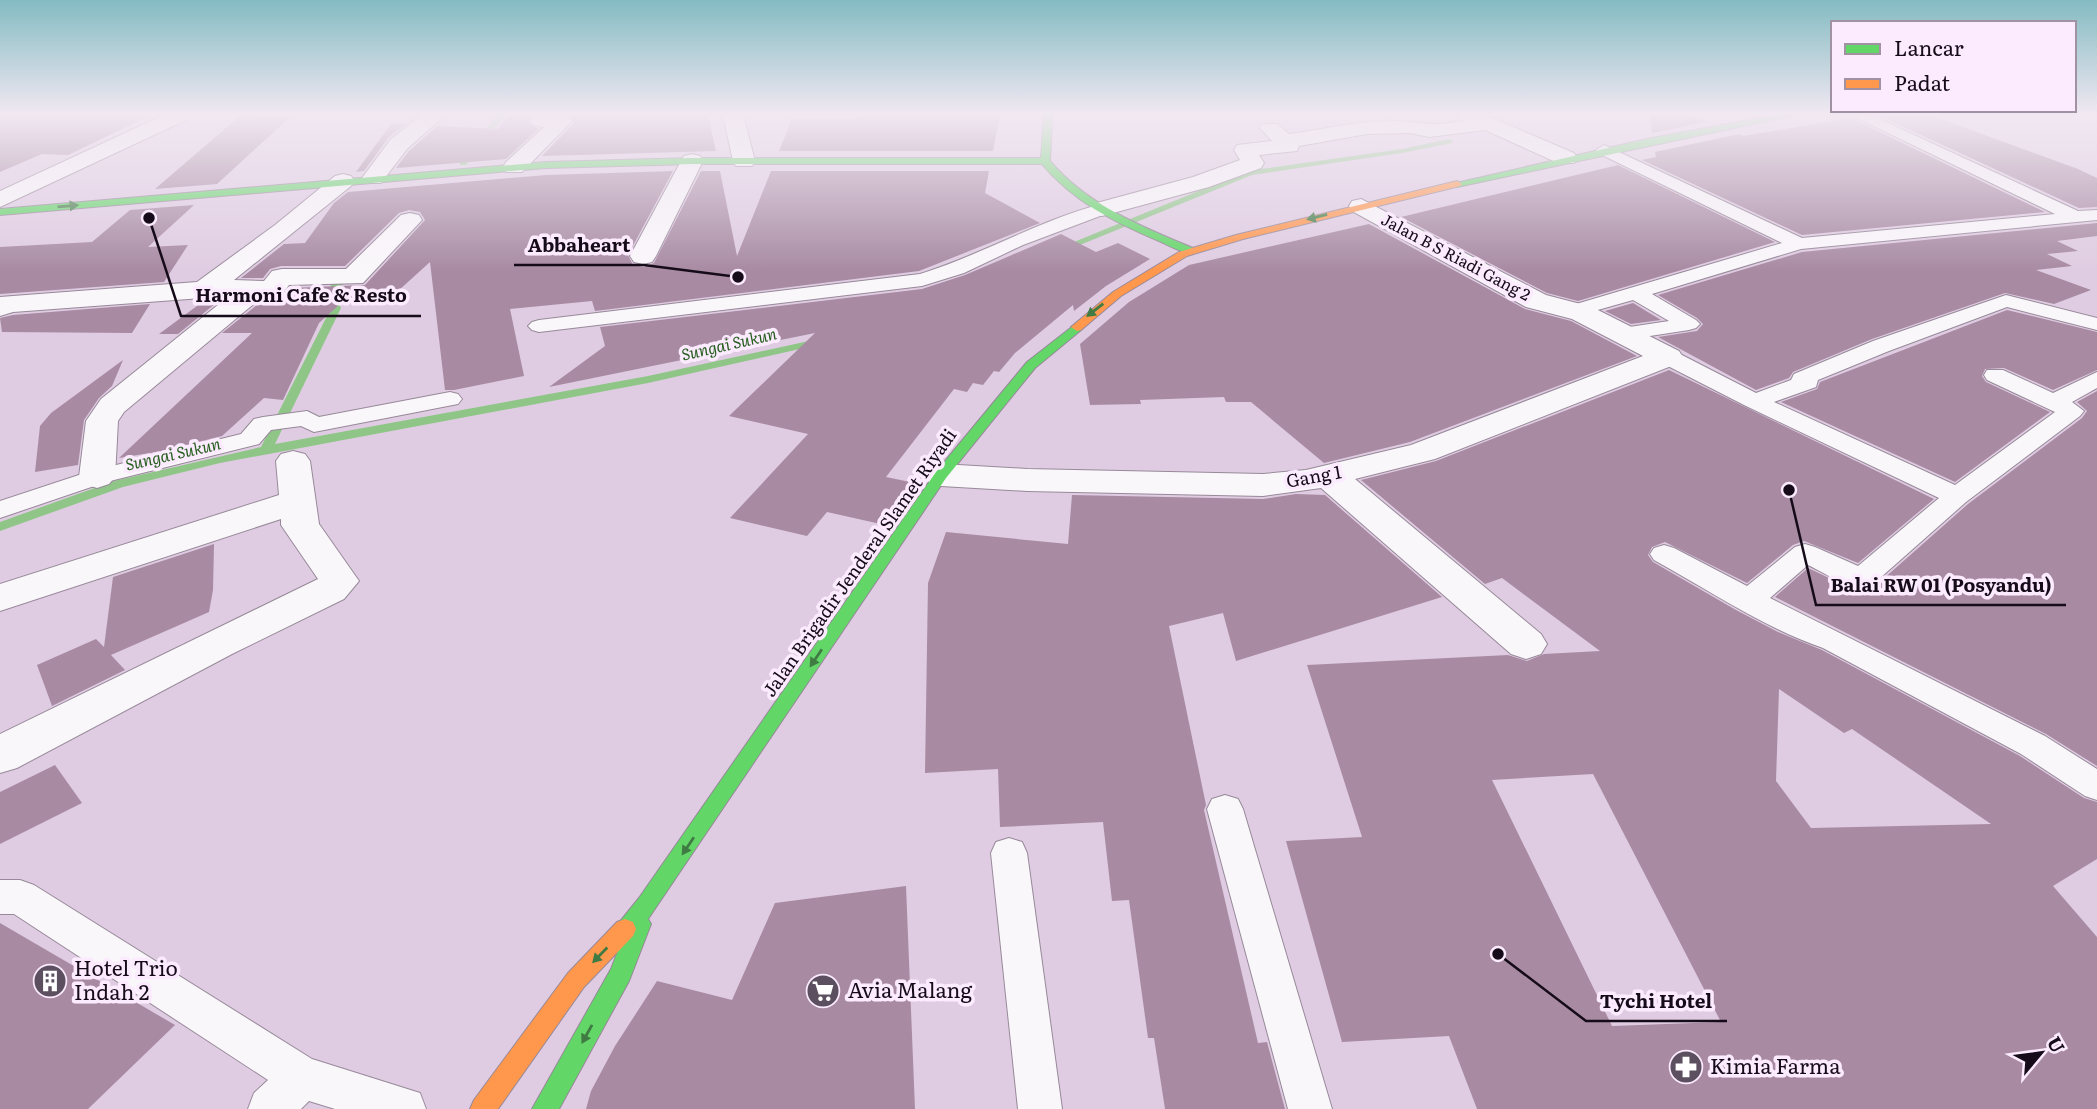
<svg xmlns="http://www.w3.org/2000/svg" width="2097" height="1109" font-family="Literata,serif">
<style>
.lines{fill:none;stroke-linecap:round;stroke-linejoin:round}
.stream{fill:#8fc688;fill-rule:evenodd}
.building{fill:#a88ba3;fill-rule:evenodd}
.lane-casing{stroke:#978999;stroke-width:2}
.street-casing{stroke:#978999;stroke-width:2}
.fast-casing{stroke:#978999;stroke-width:2}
.slow-casing{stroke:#978999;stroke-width:2}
.lane{fill:#faf7fb;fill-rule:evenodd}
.street{fill:#faf7fb;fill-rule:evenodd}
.fast{fill:#63d668;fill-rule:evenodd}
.slow{fill:#ff974d;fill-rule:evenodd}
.oneway{fill:#407b44}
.labels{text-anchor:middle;stroke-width:7;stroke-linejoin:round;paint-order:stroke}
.far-street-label{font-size:16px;fill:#160b18;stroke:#fcebff}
.far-water-label{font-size:16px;font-style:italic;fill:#255e1d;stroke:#fcebff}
.street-label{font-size:18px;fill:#160b18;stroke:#fcebff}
.near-poi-label{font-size:21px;fill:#160b18;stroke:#fcebff;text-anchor:start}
.leader{fill:none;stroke:#160b18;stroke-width:2.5}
.callout-dot{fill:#160b18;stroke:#fcebff;stroke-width:2.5}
.callout-label{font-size:19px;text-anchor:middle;font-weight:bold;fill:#160b18;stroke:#fcebff;stroke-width:7;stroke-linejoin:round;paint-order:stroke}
</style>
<rect width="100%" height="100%" fill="#dfcce2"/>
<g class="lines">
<path class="stream" d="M497,115H504L466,165H460V161Z
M1449,139L1453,141L1452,143L1402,153L1252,175L1065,251L1057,249L1247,171L1402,149Z
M349,269L354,272C342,285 334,290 341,308L275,444L648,376L818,339L823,342L822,344L648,383L220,463L123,487L0,531V522L114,481L261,447L331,308C324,290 332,277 349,269Z"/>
</g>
<path class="building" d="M0,115H151L68,155L42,154L0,172Z
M241,115L290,117L217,184L155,189Z
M509,115H531L528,123L538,129L506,159L396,168L409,151L437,126L498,129Z
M569,115H708L716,151L542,156L574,123Z
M859,115H1000L993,151H779L792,119H857Z
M1650,115H1687L1706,122L1652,133Z
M1878,115H1930L2078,169L2097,178V207L2079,208Z
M1851,118L2045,212L1802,235L1642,160L1656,157L1655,152L1739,134L1743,136Z
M391,124H406L389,137L364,171L356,172Z
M1618,165L1775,242L1578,301L1547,293L1401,217Z
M673,171L628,255L633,265L644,267L654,263L701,171H720L737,256L771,171H989L985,193L1040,223L919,271L595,311L592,301L510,309L524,376L454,390H445L430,262L387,301L339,305L319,323L283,400L264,398L222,436L162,451L119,458L252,333H222L263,300L281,298L290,288L365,285L425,220L420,212L409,210L399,213L345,266H281L270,269L263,278H241L284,244L305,243L334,203L348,192L546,175Z
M194,205L148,247L188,245L164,282L0,294V247L92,242L130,210Z
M2097,223V236L2057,241L2078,251L2047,254L2072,266L2036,270L2091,290L2054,304L2005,293L1872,339L1793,372L1789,378L1756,390L1658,337L1697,331L1703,324L1697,318L1658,295L1802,252Z
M1369,224L1525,309L1571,321L1637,356L1410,442L1324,463L1251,402H1226L1224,397L1140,400L1141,404L1090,405L1080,344L1129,302L1189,265Z
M1061,234L1096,252L1118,243L1150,259L1106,286L1074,311L1073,305L1015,353L999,372L994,371L983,385L973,383L967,392L954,389L886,477L915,483L885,525L827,512L807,536L730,518L808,434L729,416L815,333L549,387L605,346L600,327L922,289L965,275Z
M221,299L178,334H159L205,300Z
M1633,303L1661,320L1631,324L1605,311Z
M150,304L132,333L2,332L0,318L13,315Z
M2007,310L2097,332V370L2053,390L2004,368L1985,369L1982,376L1986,382L2050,412L1955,482L1781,402L1817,389L1820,382Z
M123,360L112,386L99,398L84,420L78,465L35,472L40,426L51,413Z
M1669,370L1934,499L1858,563L1804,541L1793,545L1747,583L1665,542L1652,547L1648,555L1653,562L1736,610L1778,632L1822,650L2020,756L2084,798L2097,802V859L2053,886L2097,937V1109H1477L1449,1036L1342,1042L1286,841L1362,837L1307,665L1508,655L1527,661L1544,654L1600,651L1502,578L1485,584L1361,480L1436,461ZM1779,689L1844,733L1852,729L1991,824L1811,828L1776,781ZM1593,774L1721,1022L1612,1026L1492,780Z
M2097,391V766L2046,734L1775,597L1808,568L1846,586L1863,590L1873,588L1968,504L2082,418L2087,411L2077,402Z
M1296,494L1325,495L1442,597L1236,661L1223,613L1169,626L1206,805L1204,810L1258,1043L1267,1042L1285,1109H1165L1154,1038H1148L1129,900L1112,901L1103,822L1000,827L998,769L925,773L928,583L946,532L1068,544L1072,495L1263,499Z
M214,544L213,590L209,612L111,655L125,670L52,706L37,665L96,639L104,647L113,577Z
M55,765L82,803L0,844V792Z
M906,886L915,1109H586L591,1091L615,1046L657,981L732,1000L775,903Z
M0,923L175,1025L88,1109H0Z"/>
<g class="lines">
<defs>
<path id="lane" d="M1851,115H1871L2078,211L2097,210V220L1801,249L1652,294L1696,320L1700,324L1696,328L1689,330L1624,340L1616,339L1613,334L1616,329L1669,321L1633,300L1573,317L1566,315L1563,311L1566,307L1782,243L1598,153L1596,150L1604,145L1802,238L2055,214Z
M1102,204L1108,205L1111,209L1108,213L1023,245L964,273L922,286L539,332L532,330L528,326L532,322L539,320L920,274C982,255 1039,220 1102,204Z
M2006,295L2097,318V330L2007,307L1889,351L1818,380L1816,387L1774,402L1955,485L2055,412L1987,380L1984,375L1987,370H2003L2053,393L2097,372V388L2072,402L2084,411L2080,416L1966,502L1871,586C1850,591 1827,574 1808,565L1770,598L2045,736L2097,769V800L2085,796L2021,754L1823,648C1764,628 1709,590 1654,560L1650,554L1654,548L1664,545L1674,548L1747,586L1795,547L1805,544L1815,547L1858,566L1939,498L1746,406L1660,362L1657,357L1660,352H1676L1756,393L1791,380L1794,374L1873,341Z
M450,392L458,394L462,399L458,404L314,432L301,426L271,430L259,444L106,482L0,518V501L88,472L241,434L254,419L263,417L307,411L319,417Z
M1225,795L1238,799L1243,809L1332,1109H1288L1207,809L1212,799Z
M1009,838L1022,842L1027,853L1062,1109H1018L991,853L996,842Z
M0,880H20L34,885L312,1059L420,1093L426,1109H335L309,1101L301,1109H248L254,1093L268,1080L14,914H0Z"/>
<path id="street" d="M164,115H191L188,119L0,207V191Z
M422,115H445L407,149L381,183H365L362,178L391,139Z
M534,115H564L572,121L522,172H506L503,167L506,162L544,127L533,125L530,121Z
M723,115H743L755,161L752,166H736L733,161Z
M1457,115H1485L1574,153L1577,158L1574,163H1558L1485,130L1429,137L1410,133L1367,134L1299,146L1297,151L1259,155L1264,163L1261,168L1209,187L1102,216L1093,214L1090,209L1093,204L1193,177L1240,160L1234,150L1237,145L1272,141L1260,128L1263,124H1277L1289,134C1320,130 1348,123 1381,121C1398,120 1413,122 1430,124C1440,125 1453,122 1463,121Z
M692,154L700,156L703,161L656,256L652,262L643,264L634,262L630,256L681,161L684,156Z
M343,174L351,176L355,181L351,186L234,280L264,281L272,271L282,269H346L401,215L410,213L419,215L422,220L363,283L289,285L281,295L262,297L124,412L118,421L115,477L109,484L97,488L85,484L79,477L86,421L101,399L229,296L13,312L0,316V297L197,282L275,225L335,176Z
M1361,199L1546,295L1592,307L1679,351L1683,357L1679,363L1435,459L1355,479L1541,634L1547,644L1541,654L1526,659L1511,654L1321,488L1263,496L1027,491L941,486L929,482L923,475L929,468L941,464L1027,469L1263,474L1306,470L1411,445L1643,356L1572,319L1526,307L1352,211L1349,206L1352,201Z
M293,451L305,454L310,461L319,524L359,581L344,599L232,654L17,768L0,773V734L318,579L281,525V519L0,611V584L279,495L276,461L281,454Z"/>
<path id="fast" d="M1044,115H1052L1050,161C1088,206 1141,226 1195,249V253C1183,254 1170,246 1159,241C1114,222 1074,202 1042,164H692L546,168L0,215V209L546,162L692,158H1041Z
M1776,115H1795L1457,187L1452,184L1647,139Z
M1077,323L1083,327L1081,330L1035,368L946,478L648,919L651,924L629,981L559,1109H532L611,969L623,938L617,936L614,929L639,898L936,472L1027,362Z"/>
<path id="slow" d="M1457,181L1462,184L1460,186L1243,239L1187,256L1121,296L1081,330L1077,331L1071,327L1113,292L1179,252L1236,235Z
M625,919L633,922L636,929L633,936L584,987L498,1109H470L474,1100L568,973L617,922Z"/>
</defs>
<use href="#lane" class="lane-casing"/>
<use href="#street" class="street-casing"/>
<use href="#fast" class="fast-casing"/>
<use href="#slow" class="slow-casing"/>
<use href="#lane" class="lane"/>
<use href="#street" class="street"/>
<use href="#fast" class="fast"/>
<use href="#slow" class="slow"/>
</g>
<defs><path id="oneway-solid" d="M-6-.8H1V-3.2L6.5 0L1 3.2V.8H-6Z" transform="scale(1.75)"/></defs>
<g class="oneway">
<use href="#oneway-solid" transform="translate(68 206) rotate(-5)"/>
<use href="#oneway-solid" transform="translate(1317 217) rotate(166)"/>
<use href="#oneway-solid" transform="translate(1095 310) rotate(142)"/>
<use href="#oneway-solid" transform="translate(816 658) rotate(124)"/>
<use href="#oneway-solid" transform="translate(688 846) rotate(124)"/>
<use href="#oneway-solid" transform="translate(600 955) rotate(134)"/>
<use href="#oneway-solid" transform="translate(587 1034) rotate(119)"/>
</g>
<linearGradient id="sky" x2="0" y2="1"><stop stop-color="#84bbc2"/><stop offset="0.42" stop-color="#f1e8f2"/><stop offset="1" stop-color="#f1e8f2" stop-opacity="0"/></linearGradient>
<rect width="2097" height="271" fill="url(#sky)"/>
<defs>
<symbol id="building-disc" viewBox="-11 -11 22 22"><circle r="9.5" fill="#5c4f5f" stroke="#fcebff"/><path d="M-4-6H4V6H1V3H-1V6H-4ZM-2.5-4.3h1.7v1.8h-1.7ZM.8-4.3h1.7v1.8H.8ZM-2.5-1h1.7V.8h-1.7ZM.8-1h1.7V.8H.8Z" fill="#fff"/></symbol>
<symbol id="supermarket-disc" viewBox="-11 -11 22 22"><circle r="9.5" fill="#5c4f5f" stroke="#fcebff"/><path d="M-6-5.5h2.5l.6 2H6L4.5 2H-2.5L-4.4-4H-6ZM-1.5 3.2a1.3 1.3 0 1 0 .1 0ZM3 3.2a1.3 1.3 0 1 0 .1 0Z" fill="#fff"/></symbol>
<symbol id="pharmacy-disc" viewBox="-11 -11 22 22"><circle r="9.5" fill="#5c4f5f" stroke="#fcebff"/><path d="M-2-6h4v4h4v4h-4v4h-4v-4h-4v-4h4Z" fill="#fff"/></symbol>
</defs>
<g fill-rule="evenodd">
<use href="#building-disc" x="31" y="962" width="38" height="38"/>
<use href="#supermarket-disc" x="804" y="972" width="38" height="38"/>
<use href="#pharmacy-disc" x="1667" y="1048" width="38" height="38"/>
</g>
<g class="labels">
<g class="far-street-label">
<text transform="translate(1456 257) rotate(28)" y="6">Jalan B S Riadi Gang 2</text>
</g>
<g class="far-water-label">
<text transform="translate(729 344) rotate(-13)" y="6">Sungai Sukun</text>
<text transform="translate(173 454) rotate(-13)" y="6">Sungai Sukun</text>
</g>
<g class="street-label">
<text transform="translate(1314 477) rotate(-10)" y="6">Gang 1</text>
<text transform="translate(860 563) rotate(-55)" y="6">Jalan Brigadir Jenderal Slamet Riyadi</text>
</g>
<g class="near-poi-label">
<text x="74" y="976">Hotel Trio<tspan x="74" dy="24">Indah 2</tspan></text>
<text x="848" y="998">Avia Malang</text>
<text x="1710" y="1074">Kimia Farma</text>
</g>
</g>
<path class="leader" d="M738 277L644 265H514M149 218L181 316H421M1789 490L1816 605H2066M1498 954L1586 1021H1727"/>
<g class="callout-dot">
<circle cx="738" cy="277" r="7"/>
<circle cx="149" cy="218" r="7"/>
<circle cx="1789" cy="490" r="7"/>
<circle cx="1498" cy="954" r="7"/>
</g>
<g class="callout-label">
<text x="579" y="252">Abbaheart</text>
<text x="301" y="302">Harmoni Cafe &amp; Resto</text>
<text x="1941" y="592">Balai RW 01 (Posyandu)</text>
<text x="1656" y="1008">Tychi Hotel</text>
</g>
<rect x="1831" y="21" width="245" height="91" fill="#fcebff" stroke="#a091a3" stroke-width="2"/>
<rect x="1845" y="44" width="35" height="10" fill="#63d668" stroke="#a091a3" stroke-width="2"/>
<text x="1894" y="56" font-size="21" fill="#160b18">Lancar</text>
<rect x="1845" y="79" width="35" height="10" fill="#ff974d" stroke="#a091a3" stroke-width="2"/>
<text x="1894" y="91" font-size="21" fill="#160b18">Padat</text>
<g transform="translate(2041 1053) rotate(61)" stroke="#fcebff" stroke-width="5" paint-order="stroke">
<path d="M0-5L12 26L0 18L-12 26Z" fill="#160b18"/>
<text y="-10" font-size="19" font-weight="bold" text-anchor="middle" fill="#160b18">U</text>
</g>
</svg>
